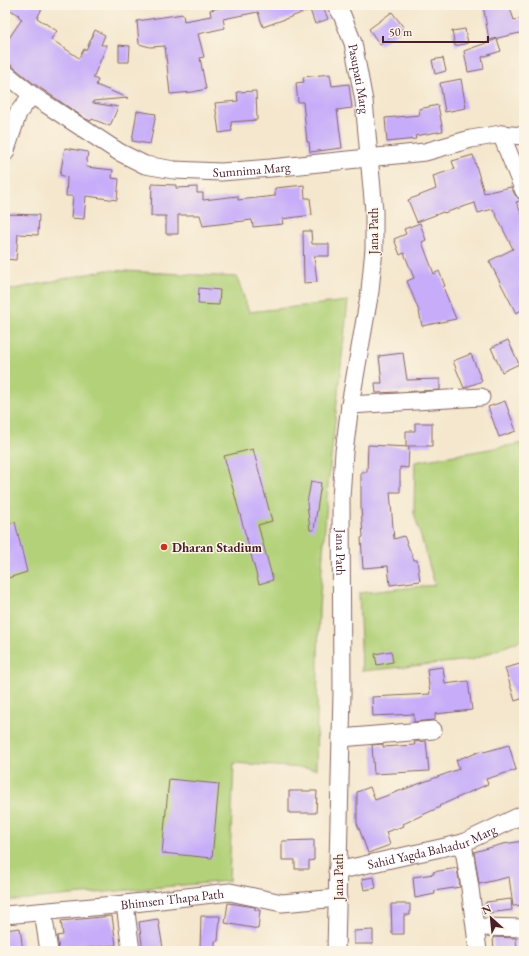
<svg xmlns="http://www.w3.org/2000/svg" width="529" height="956" font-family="'EB Garamond',serif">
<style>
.green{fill:#b2d179;stroke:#7e7852}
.building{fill:#c7adf9}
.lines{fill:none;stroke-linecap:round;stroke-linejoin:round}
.minor-casing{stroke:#866564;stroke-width:19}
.minor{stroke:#fff;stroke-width:17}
.poi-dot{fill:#c8321e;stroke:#fcf5e5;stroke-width:1.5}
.labels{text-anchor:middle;stroke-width:3;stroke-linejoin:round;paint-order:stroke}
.street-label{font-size:13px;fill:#4a1f2b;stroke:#fcf5e5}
.poi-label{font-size:13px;font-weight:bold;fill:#4a1f2b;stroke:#fcf5e5;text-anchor:start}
</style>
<rect width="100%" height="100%" fill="#fcf5e5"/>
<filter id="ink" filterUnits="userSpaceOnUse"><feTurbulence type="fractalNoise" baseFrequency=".025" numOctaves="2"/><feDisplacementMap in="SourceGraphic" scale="8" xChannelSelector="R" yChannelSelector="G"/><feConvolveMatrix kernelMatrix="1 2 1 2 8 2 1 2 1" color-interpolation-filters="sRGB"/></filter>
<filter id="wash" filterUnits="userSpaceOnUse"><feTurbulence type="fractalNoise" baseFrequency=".012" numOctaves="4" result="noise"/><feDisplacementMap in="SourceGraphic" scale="16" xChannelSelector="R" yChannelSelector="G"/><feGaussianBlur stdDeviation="0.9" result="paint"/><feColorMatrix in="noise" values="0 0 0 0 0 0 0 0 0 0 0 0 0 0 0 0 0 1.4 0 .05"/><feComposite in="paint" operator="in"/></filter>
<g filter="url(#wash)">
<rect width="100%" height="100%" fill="#f4e7cd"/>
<path class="green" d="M107,270L237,277L249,312L348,301L328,485L319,609L316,769L234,763L229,881L5,901V291Z
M524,443V639L472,660L362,671L359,593L435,585L414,513L415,462Z"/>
<g id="blocks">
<path class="building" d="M5,5H44L37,18L57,31L51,39L79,58L84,49L86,50L95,30L105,35L101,45H107L93,78L98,80L96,85L128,98L93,101V103L118,107L110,126L92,119L91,121L86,119L33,83L11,65L5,63V44L22,19L18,16L19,15L5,7Z
M233,5H322L328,19L315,24L310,10L263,27L258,12L223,19L225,28L198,34L204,57L200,58L206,89L193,92L170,94L165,46L150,47L139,44L137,21L183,14L184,21L211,16L210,10Z
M483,5H509L514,20L524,18V32L489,40Z
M392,12L404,28L380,45L369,29Z
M465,29L468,43L455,46L452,31Z
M497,39L501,51L482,57L484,69L468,72L464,51Z
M119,45L130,46L129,62H119Z
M443,58L446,71L435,74L432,60Z
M330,74L332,86L349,84L352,108L337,110L342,148L310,152L309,142H307L303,102H298L296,83L304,82L303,77Z
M461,79L466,108L445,112L440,83Z
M256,91L257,120L231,122L232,131L219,133L215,103L238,101L237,92Z
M438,105L443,131L415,136L416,139L387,142L385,118L420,115L419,109Z
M137,111L156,114L150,144L132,141Z
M65,148L88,152L86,167L113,170L112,178L119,179L117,200L86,196L84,219L71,218L73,196H66L67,177L60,175Z
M473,155L484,193L511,187L515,195L520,200V201L516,202L524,219V309L516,313L489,261L513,249L493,209L478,213L475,203L444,213L443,212L417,222L408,200L436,189L433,176L455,169L452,161Z
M152,184L176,185V188L197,187V193H203V200L238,196V200L275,196V188L304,185L305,198H310L312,215L282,219L283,224L253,227L252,220L203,226L200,215H178V234H166V216H151Z
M5,214L39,215L38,235L18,234L16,260L5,259Z
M420,223L426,240L422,242L434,274L439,271L445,286L443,287L456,319L422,326L419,311L407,281L414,278L404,253L400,255L394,239L406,234L404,229Z
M303,231H311L312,244H329V256H314L317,282L304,283Z
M199,288L220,290L219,305L198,304Z
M508,340L519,364L502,372L491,348Z
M403,353L407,380L440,379V390L376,393L375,383H382L379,356Z
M471,354L482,381L464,388L453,361Z
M505,401L516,431L499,437L488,407Z
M415,423H432V446H406V431H415Z
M368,445L409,447L408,468L400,467V492H390L394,539L404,536L414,560H417L420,581L390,585L388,566L363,568L361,538L363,537L361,508V472H367Z
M253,449L272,521L258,525L273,580L259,584L224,456Z
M311,481L321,483L314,530H310L307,503Z
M15,522L27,572L5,579V525Z
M391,651L393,662L377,665L375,654Z
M524,663V698L515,701L505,668Z
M443,667L445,684L468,681L472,710L435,714V720L414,722V714L373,716L372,697L430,694L427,669Z
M426,741L429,771L374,774L372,745L383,744V747L415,745L414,742Z
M509,745L516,770L486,779L488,784L439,806L440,807L403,824L404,826L386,832L390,845L368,853L357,823V792L370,787L375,800L459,769L456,760L467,756V757L483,750L484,752Z
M169,779L219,784L212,858L162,853Z
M289,791H317L316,813H289Z
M314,840V860L309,861V869H295V860H282V841Z
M524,841V905L513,906L509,877L479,884L474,852L503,844Z
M457,868L460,887L434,891L435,894L415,898L413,877L434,874L433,872Z
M374,877L376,888L364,890L362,879Z
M511,899L512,910L487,913L486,902Z
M228,903L255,907V910H260L258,929L225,923Z
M391,904H410V915H404V934H392Z
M112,916L116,945L79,949L80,951H59L57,936L63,935L61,921Z
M201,916H220L218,941H215V951H200Z
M158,919L163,948L143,951L139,922Z
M20,928L23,951H5V930Z
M373,930V944H354V931Z
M493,937L516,938L517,951H494Z"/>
</g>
</g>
<g filter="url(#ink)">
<use href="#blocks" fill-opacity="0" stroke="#866564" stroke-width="1"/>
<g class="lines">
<defs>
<g id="minor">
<path id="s1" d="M336,5L342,15L353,43L364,101L374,211V249L370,291L350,405L344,452L341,498L342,693L336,951"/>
<path id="s2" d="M5,73L32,95L119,152L145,165L174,170L221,172L271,168L425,152L471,139L501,134L524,136"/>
<path d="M501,134L524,191"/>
<path d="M5,153L18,113L32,95"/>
<path d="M350,405L481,397"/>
<path d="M341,738L433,730"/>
<path d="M463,843L470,888L478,951"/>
<path id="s3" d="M337,871L463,843L524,814"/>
<path d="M125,904L131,951"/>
<path d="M43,912L49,951"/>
<path id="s4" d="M5,915L125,904L230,892L282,903L338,898"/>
<path d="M476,927L524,928"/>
</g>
</defs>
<use href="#minor" class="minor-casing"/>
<use href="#minor" class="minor"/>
</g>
</g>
<circle class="poi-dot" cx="164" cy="547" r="4"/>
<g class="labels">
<g class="street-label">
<text dy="5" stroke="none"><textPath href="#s1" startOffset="78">Pasupati Marg</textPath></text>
<text dy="5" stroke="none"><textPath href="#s2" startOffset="275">Sumnima Marg</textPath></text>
<text transform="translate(373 231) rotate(-90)" y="5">Jana Path</text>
<text dy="5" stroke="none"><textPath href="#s1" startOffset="555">Jana Path</textPath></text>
<text dy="5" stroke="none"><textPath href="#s3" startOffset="98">Sahid Yagda Bahadur Marg</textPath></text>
<text transform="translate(338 877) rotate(-90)" y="5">Jana Path</text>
<text dy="5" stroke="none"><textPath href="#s4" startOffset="168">Bhimsen Thapa Path</textPath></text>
</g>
<g class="poi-label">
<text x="172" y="552">Dharan Stadium</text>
</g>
</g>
<rect width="529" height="956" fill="none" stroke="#fcf5e5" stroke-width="20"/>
<g transform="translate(491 918) rotate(333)" stroke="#fcf5e5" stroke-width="3" paint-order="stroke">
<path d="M0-3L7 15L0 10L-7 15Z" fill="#4a1f2b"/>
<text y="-6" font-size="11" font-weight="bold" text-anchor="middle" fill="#4a1f2b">N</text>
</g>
<path d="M383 36v6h105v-6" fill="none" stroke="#4a1f2b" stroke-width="2"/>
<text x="389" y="36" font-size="12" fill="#4a1f2b" stroke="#fcf5e5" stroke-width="3" paint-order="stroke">50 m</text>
</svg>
